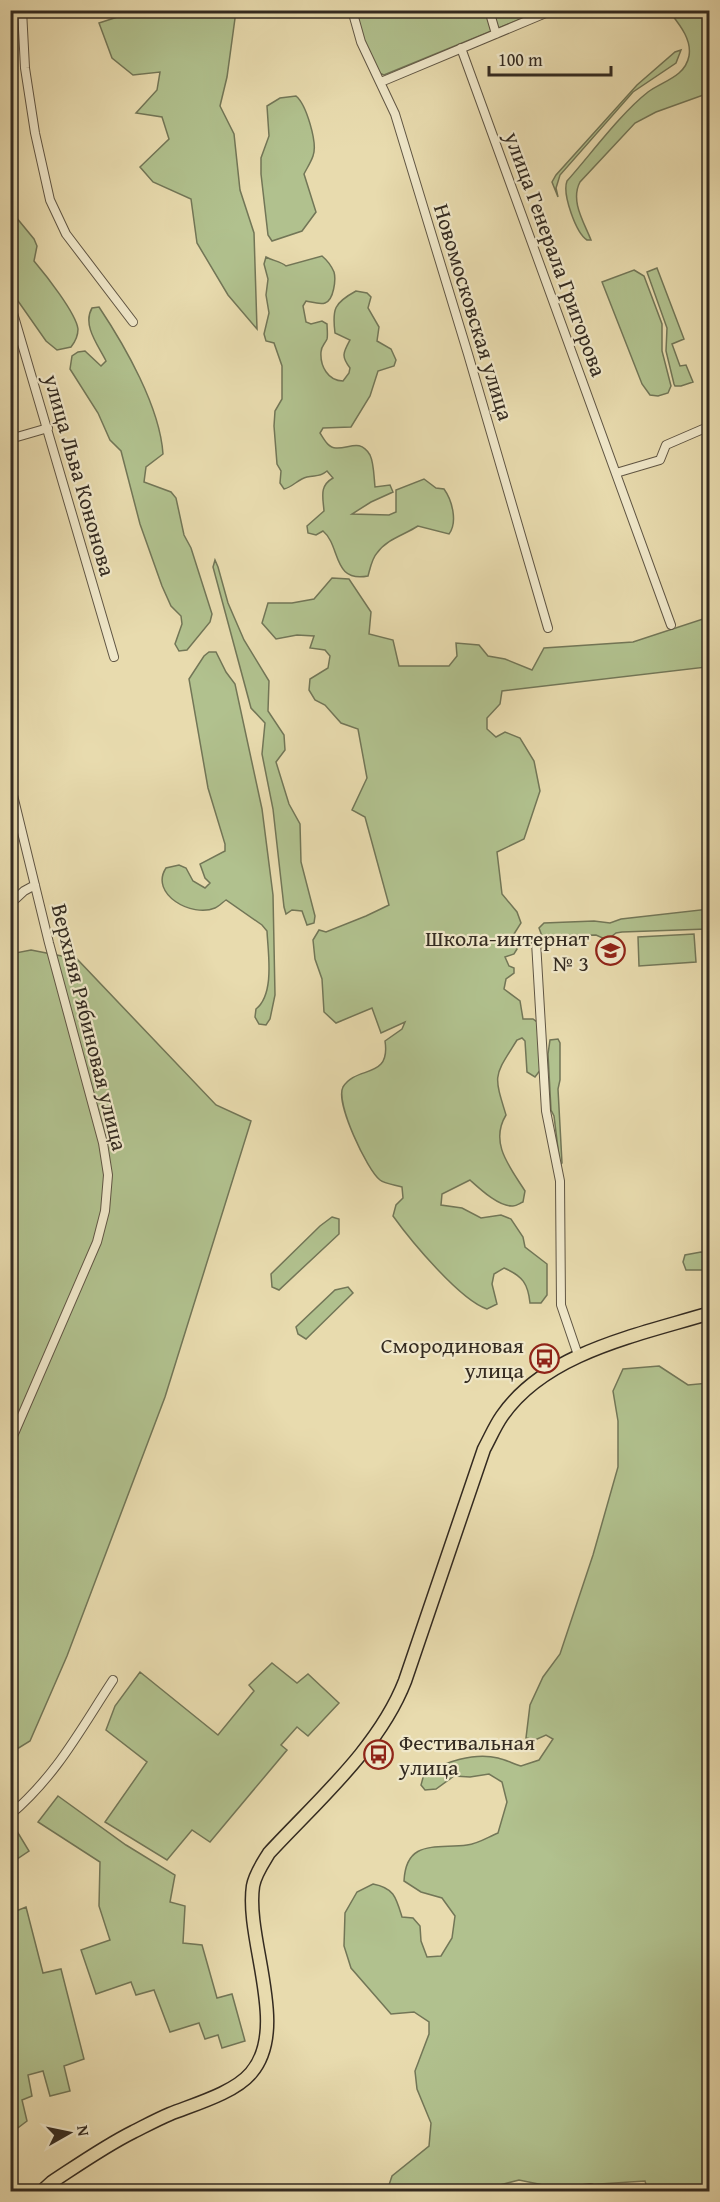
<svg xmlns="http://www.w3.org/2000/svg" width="720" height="2202" font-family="'Gentium Book Plus',serif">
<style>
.green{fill:#b1c18e;stroke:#727657;stroke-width:1.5}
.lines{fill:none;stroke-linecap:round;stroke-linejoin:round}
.minor-casing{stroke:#605644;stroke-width:10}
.primary-casing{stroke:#332a20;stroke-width:15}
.minor{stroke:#f0e8ca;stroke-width:8}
.primary{stroke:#e8dbae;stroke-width:12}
.labels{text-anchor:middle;stroke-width:4.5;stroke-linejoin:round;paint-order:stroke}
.street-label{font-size:22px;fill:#332a20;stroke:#f0e8ca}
.poi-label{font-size:22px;fill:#332a20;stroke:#f0e8ca;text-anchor:end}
</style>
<rect width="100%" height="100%" fill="#e8dbae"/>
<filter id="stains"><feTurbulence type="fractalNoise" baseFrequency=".00333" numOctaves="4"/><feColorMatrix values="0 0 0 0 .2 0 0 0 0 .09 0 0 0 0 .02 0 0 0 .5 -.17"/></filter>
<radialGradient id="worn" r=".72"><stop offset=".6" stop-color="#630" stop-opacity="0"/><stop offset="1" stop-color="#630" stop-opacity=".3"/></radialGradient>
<path class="green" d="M139,10L236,11L227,77L220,106L234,134L240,190L254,233L257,329L228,295L197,243L191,199L153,182L140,167L169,139L162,117L136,113L157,90L160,72L133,75L112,58L99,23Z
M354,11H540L384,75L379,73L373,66Z
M669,11H709V93L656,112L635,123L580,182C570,201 584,222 591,240H587C576,233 562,194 567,181C591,154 621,113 648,92C663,81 685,77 689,56C692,39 679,24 669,11Z
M681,50L676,63L633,92L560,175L556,188L558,197L552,182L556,175L637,85L675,52Z
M296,96C306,104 318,143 313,156C311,162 307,168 304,174L316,212L302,231L272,241L268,235L261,174V158L269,136L267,106L280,98Z
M11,211L34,239L37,246L34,261C45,274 76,313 78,329C78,336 75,342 71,347L57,350L46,341L11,291Z
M322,256C328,261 331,265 334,272C336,279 334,300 325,303C320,305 312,302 306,301L303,306L306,322L311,324L322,321L327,324C327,328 328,335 327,339C325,344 321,346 321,352C320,366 328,381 343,381L349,373L350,368C341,356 343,353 350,340L335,333C332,309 334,303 356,291L367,293L371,297L368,308L379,327L377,341L391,349L396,360L394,366L378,371L370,396L351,427L323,428L320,433C324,439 328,448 336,448C349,449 360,438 370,455C374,463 374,478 375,487L390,485L393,492L371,502L352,514L389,515L396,512V490L424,479L436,488L444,489C452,500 458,522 449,534L418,526C404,535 387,539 377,553C372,558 370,569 368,576C332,583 341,546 323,531L316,535L308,533L307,526L324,511C323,497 319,486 333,478L327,471C320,477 316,475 307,477C298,479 293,487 284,489L280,483L281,471L277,464L274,426L275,411L282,399V366L274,343L266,341L264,334L269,313L266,295L268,279L264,264L266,257C273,261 280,261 286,266Z
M657,268L684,339L672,344L680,366L686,365L693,382L681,386H675L674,384L666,351L667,328L647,272Z
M634,270L644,276L662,324V351L671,386L668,393L658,396L650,395L642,384L602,282Z
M99,307C125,346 160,407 163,454L146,467L144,482L171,492L176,498L184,535L191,548L212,614L210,622L187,650L179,651L175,644L182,624L181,616L171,606L162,586L140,524L121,451L110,440L98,413L70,369L72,356L78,352L85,351L101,366L106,361C98,345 82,325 92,308Z
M215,560L218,567L228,603L244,640L269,681L268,711L284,735L285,750L276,762L289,804L300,824L301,862L315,916L314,923L307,925L302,911L292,910L286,914L284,907L273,809L262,754L265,723L251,708L213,567Z
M332,578L349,579L371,612L369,634L393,640L399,666H449L457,656L456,643L479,645L488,656L505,659L532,670L544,648L633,642L709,617V684L706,667L502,691L500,704L487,718V729L496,737L505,732L520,738L534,761L540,791L524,839L497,852L502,894L517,912L521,923L514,934L517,949L514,954L505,957L509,966L514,968V973L506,979L504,989L520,1001L523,1019H533L537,1022L541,1069L535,1077L527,1072L525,1041L522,1038L517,1040C494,1077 493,1073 506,1115C489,1143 510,1167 525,1191L523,1202C520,1203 517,1206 513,1206C499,1207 480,1189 470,1180L442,1194L441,1205L462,1208L481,1218L501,1215L511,1219L523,1237L525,1247L547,1264V1295L541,1303H530C528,1284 523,1276 504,1268L494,1274L492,1284L497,1304L487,1309C460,1300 411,1241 393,1216L396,1205L403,1198L402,1187C396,1185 385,1184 380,1180C367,1170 335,1102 343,1087C356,1065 391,1080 385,1041L402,1029L405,1022L381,1033L372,1008L336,1023L324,1012L322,979L315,959L313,940L319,930L326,932L366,916L389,905L365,817L352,810L367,778L358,729L341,723L325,705L315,700L309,690L310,679L328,668L330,656L325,650L310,648L314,636L297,635L276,639L262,623L268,603H292L314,599Z
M209,652H216L226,672L235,684L262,809L273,895L275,995L270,1019L266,1025L259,1024L255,1017L256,1009C275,994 268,953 267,931L262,925L226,900C223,902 218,907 215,908C192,918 149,894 166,868L179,865L186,868L193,881L205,888L210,883L205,878L200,864L225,851V844L208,788L189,679L204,656Z
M709,909V928L707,929L622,932L616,933L607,940L596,935L542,936L539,928L544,923L594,921L610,923L621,919Z
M694,934L696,962L639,966L638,937Z
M31,950L77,959L216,1105L251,1121L165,1397L67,1656L30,1741L12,1752L11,1757L10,954Z
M558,1039L560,1043V1080L558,1089L562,1163L560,1165L554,1116L551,1110L548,1054L550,1040Z
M332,1217L339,1219V1234L279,1290L272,1287L271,1274L320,1226Z
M701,1252L709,1254V1273L703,1270H686L683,1262L685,1255Z
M348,1287L353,1293L306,1339L298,1334L296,1327L335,1290Z
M659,1366L688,1385L709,1383V2191H648L645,2181L553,2187L519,2180L500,2185L493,2191H387L392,2176L429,2146L431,2123L417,2089L415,2071L429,2034V2022L414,2012L391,2014L351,1968L344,1946L345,1913L357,1892L373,1884C394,1888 396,1897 402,1917L413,1918L420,1926L421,1941L427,1957L441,1956L452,1938L455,1916L442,1898L421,1892L404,1881C406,1839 436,1849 467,1845C478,1844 488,1837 498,1833L507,1802L502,1782L489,1774L470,1777L454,1776L436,1789L425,1790L421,1785L424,1774C445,1762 474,1752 498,1758C506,1760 514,1764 521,1766L539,1760L553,1739L546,1735L535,1740L526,1738L530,1705L543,1677L560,1654L593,1555L618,1467V1421L613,1391L623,1369Z
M272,1663L297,1683L308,1674L339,1703L308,1736L297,1727L281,1745L287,1750L210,1842L192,1830L167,1860L105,1822L147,1762L106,1730L115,1706L140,1672L218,1735L254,1691L249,1685Z
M58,1796L126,1845L175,1875L170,1902L185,1906L183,1943L202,1945L217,1998L232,1994L245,2041L222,2048L218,2035L205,2039L199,2023L170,2032L154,1990L136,1995L131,1982L96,1994L81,1950L110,1940L99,1906L100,1862L38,1822Z
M12,1823L29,1851L11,1863L10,1824Z
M26,1907L43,1973L61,1969L84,2059L64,2066L70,2091L50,2096L43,2071L28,2075L32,2096L22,2100L27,2121L15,2130L11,2131V1913Z"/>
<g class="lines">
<defs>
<path id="minor" d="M22,10L25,68L35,133L50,200L66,234L133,322
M352,10L361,42L395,114L468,354L548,628
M489,10L496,34
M461,48L671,625
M381,82L553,10
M10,303L114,657
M10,439L48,428
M616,473L660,460L666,445L710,426
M10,783L49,943L103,1143L108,1175L105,1211L97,1242L10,1443
M10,904L24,891L35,885
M536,942L546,1111L560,1181L561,1305L578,1355
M10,1815C57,1775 80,1730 113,1680
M558,2192L591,2188"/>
<path id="primary" d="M41,2192L52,2182C78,2165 105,2146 133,2132C145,2126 158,2119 170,2114C195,2104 234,2093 251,2073C290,2028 245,1940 253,1886C255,1874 263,1863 269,1853C317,1801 379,1748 405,1681L484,1449C490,1438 495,1426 502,1416C546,1352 639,1335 710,1313"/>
</defs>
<use href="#minor" class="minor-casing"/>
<use href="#primary" class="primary-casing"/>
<use href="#minor" class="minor"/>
<use href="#primary" class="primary"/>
</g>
<defs>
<symbol id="school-ring" viewBox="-11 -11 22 22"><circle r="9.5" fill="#f0e8ca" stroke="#8f2418" stroke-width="1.5"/><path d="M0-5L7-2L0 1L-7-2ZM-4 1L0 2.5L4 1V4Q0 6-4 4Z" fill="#8f2418"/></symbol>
<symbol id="bus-ring" viewBox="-11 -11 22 22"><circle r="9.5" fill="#f0e8ca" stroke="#8f2418" stroke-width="1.5"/><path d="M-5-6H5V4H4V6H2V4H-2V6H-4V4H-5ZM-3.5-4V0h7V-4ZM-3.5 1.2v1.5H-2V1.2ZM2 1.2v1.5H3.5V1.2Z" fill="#8f2418"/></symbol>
</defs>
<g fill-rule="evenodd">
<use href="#school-ring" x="594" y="934" width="33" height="33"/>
<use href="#bus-ring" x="528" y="1342" width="33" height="33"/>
<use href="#bus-ring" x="362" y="1738" width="33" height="33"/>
</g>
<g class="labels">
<g class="street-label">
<text transform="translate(556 254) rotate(70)" y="8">улица Генерала Григорова</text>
<text transform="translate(474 312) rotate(73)" y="8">Новомосковская улица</text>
<text transform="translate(80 475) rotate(74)" y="8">улица Льва Кононова</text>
<text transform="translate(90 1027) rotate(76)" y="8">Верхняя Рябиновая улица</text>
</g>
<g class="poi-label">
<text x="589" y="946">Школа-интернат<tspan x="589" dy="25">№ 3</tspan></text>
<text x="524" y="1353">Смородиновая<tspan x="524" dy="25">улица</tspan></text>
<text x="399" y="1750" text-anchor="start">Фестивальная<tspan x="399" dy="25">улица</tspan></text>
</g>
</g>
<rect width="720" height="2202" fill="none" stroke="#e8dbae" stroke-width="36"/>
<rect x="12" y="12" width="696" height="2178" fill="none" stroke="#332a20" stroke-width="3"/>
<rect x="18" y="18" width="684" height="2166" fill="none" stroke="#332a20" stroke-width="1.5"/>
<g transform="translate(69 2133) rotate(81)" stroke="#f0e8ca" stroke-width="4.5" paint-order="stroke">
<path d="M0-4.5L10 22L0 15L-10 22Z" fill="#332a20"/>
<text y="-9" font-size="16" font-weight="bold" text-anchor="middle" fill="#332a20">N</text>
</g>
<path d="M489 66v9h122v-9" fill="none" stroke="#332a20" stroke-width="3"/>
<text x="498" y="66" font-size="18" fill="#332a20" stroke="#f0e8ca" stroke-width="4.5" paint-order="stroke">100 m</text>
<rect width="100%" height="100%" filter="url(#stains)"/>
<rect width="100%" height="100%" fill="url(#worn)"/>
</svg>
